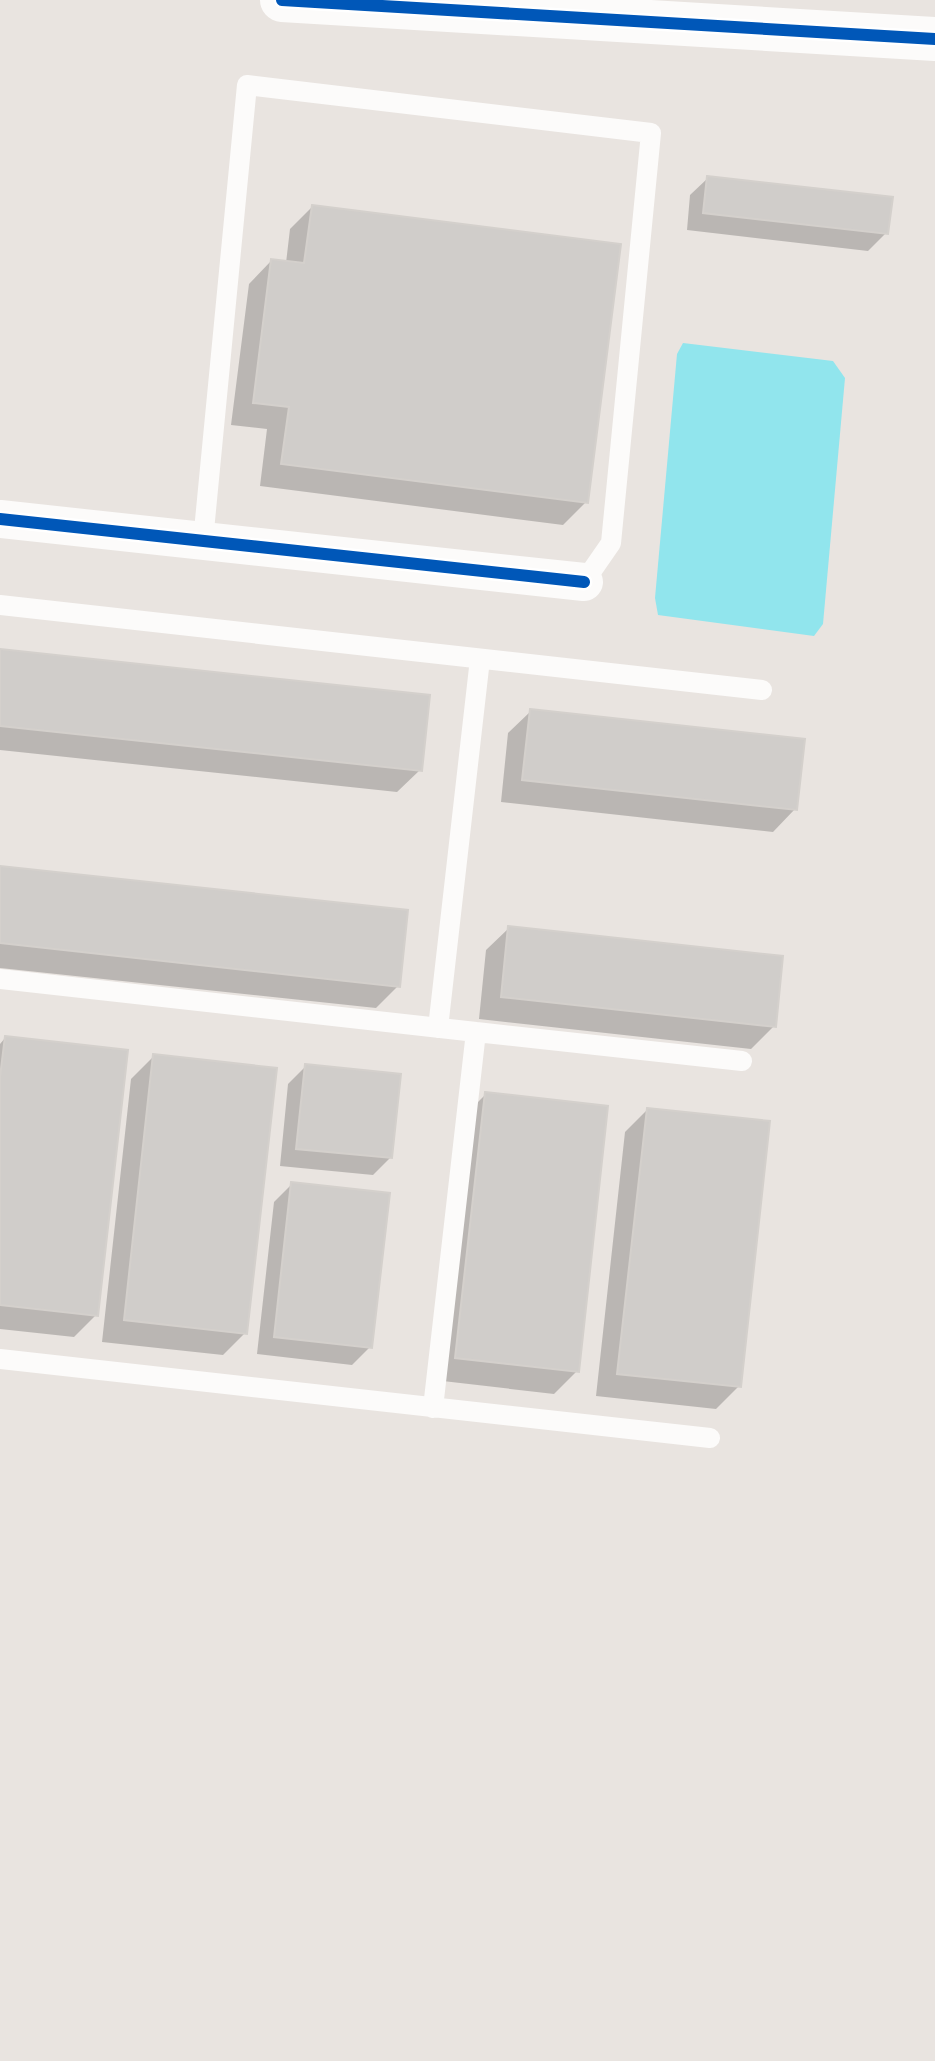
<svg xmlns="http://www.w3.org/2000/svg" width="935" height="2061" font-family="'Fira Sans',sans-serif">
<style>
.water{fill:#91e5ed}
.shadow{fill:#0003}
.building{fill:#d0cdca;stroke:#d4d0cc;stroke-width:2}
.lines{fill:none;stroke-linecap:round;stroke-linejoin:round}
.service{stroke:#fcfbfa;stroke-width:20}
.minor{stroke:#fcfbfa;stroke-width:38}
.tertiary{stroke:#fcfbfa;stroke-width:44}
.cycleway-casing{stroke:#fff;stroke-width:17}
.cycleway{stroke:#0057b8;stroke-width:12}
</style>
<rect width="100%" height="100%" fill="#e9e4e0"/>
<path class="water" d="M683,343L833,361L845,378L823,624L814,636L658,615L655,598L677,354Z"/>
<path class="shadow" d="M708,178L886,233L868,251L687,230L690,195Z
M312,207L586,502L563,525L260,486L267,429L231,425L249,284L271,261L286,263L290,229Z
M0,651L420,770L397,792L0,750Z
M531,711L795,809L773,832L501,802L508,733Z
M0,868L398,986L376,1008L0,968Z
M509,928L774,1026L751,1049L479,1019L486,950Z
M5,1038L96,1315L74,1337L0,1329V1044Z
M154,1056L245,1333L223,1355L102,1342L131,1079Z
M306,1066L390,1158L373,1175L280,1166L288,1084Z
M485,1095L577,1371L554,1394L434,1380L463,1117Z
M647,1110L739,1386L716,1409L596,1396L625,1132Z
M292,1184L370,1347L352,1365L257,1354L274,1202Z"/>
<path class="building" d="M707,176L893,197L888,234L703,213Z
M312,205L621,244L588,503L281,464L289,407L253,403L271,259L304,263Z
M0,649L430,695L422,771L0,726Z
M530,709L805,739L797,810L522,780Z
M0,866L408,910L400,987L0,943Z
M508,926L783,956L776,1027L501,997Z
M5,1036L128,1050L98,1316L0,1305V1077Z
M153,1054L277,1068L247,1334L124,1320Z
M305,1064L401,1074L392,1158L296,1149Z
M485,1092L608,1106L579,1372L455,1358Z
M647,1108L770,1121L741,1387L617,1374Z
M291,1182L390,1193L372,1348L274,1337Z"/>
<g class="lines">
<path class="service" d="M203,541L247,85L651,133L611,543L584,582
M0,605L762,690
M0,979L476,1032
M438,1028L480,659
M0,1359L710,1438
M433,1408L476,1032L742,1061"/>
<path class="minor" d="M0,519L584,582"/>
<path class="tertiary" d="M282,0L935,39"/>
<defs>
<path id="cycleway" d="M282,0L935,39
M0,519L584,582"/>
</defs>
<use href="#cycleway" class="cycleway-casing"/>
<use href="#cycleway" class="cycleway"/>
</g>
</svg>
